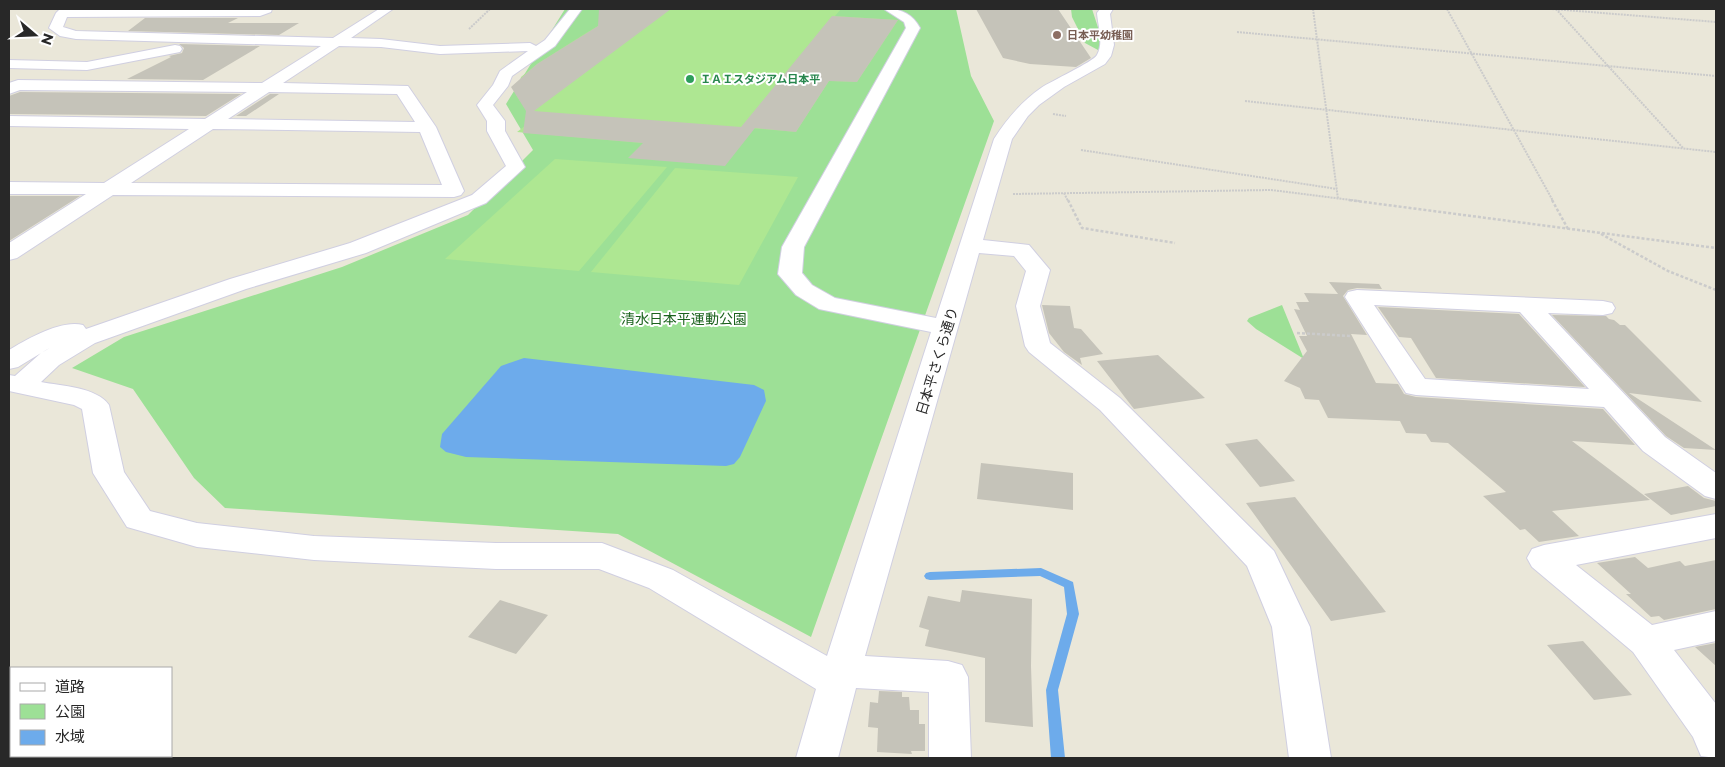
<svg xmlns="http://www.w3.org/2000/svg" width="1725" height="767" font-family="Montserrat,'Noto Sans JP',sans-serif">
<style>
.green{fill:#9de096}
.pitch{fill:#aee792}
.water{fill:#6dabeb}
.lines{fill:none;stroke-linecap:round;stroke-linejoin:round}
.stream{fill:#6dabeb;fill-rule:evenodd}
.building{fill:#c5c3b9}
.minor-casing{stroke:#d0cfe1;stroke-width:2}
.path-far1{stroke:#cbcbcb;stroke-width:2;stroke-dasharray:2 1;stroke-linecap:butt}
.path{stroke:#cbcbcb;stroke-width:2.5;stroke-dasharray:3 2;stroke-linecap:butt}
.minor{fill:#fff;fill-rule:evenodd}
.education-dot{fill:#8d6e63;stroke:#fff;stroke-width:2}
.leisure-dot{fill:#2e9e5b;stroke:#fff;stroke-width:2}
.labels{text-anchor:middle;stroke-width:4;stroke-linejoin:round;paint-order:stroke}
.far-education-label{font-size:11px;font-weight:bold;fill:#785e54;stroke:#fff;text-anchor:start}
.far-leisure-label{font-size:11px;font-weight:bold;fill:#27864d;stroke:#fff;text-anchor:start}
.park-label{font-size:14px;fill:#1b621d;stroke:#fff}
.street-label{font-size:14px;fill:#282828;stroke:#fff}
</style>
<rect width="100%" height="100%" fill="#eae7d9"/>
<path class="green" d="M565,9H956L971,76L994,121L811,637L618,534L225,508L194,478L133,389L72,368L124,337L342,267L468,215L533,150L506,104Z
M1071,9H1092L1104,46L1098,50L1085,43L1072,17Z
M1282,305L1304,359L1256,329L1247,321L1249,318Z"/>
<path class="pitch" d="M655,9H841L835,16L898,20L857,82L829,81L796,132L749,128L731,151L517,132L539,115L526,110L516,95L521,77L537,64L586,33L603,23Z
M555,159L667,167L579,271L445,259Z
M675,168L798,177L739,285L591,272Z"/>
<path class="water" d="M524,358L754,385L764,390L766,401L740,457L734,464L726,466L466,457L446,452L440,447L442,434L501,366Z"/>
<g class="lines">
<path class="stream" d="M1041,568L1073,582L1079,614L1058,690L1065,758H1051L1046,690L1067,614L1064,587L1040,576L930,580L926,579L924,576L926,573L930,572Z"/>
</g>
<path class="building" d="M599,9H671L534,111L741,127L832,16L898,20L857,82L829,81L796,132L755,128L725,166L628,158L643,143L523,133L526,111L511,87L537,64L598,26Z
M976,9H1058L1091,58L1076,67L1030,64L1003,58Z
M145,18H238L228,23H299L279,35L128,31Z
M179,44L260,46L203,80L127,79L171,57L169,56L182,53L184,48Z
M20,92L241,94L206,116L9,114V96Z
M270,94H279L246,116H236Z
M9,196H80L9,241Z
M1329,282L1379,284L1382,289L1357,288L1348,290L1343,296L1367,335L1351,334L1376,383L1398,384L1404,394L1416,397L1603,409L1635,445L1572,441L1650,500L1552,511L1579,536L1539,542L1525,529L1520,530L1483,496L1506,492L1448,443L1431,442L1426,434L1406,433L1400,421L1328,418L1319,400L1305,399L1300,388L1284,381L1307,351L1299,336H1307L1294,309L1300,310L1296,302H1309L1304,293L1338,294Z
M1042,305L1070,306L1074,328L1081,329L1103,354L1080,358L1082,365L1064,352L1049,333Z
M1378,307L1519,314L1585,387L1436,378L1411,338L1399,337Z
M1552,315L1606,316L1609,319L1614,320L1620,325H1625L1702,402L1629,393L1716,450L1684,448L1666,436Z
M1158,355L1205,398L1134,409L1097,361Z
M1257,439L1295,481L1260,487L1225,444Z
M981,463L1073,473V510L977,499Z
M1688,486L1704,498L1716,501V506L1671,515L1644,494Z
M1295,497L1386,612L1331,621L1246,503Z
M1635,557L1648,568L1680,561L1685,566L1716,560V609L1664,620L1659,616L1651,617L1626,594H1631L1597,563Z
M962,590L1032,599L1031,666L1033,727L985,722V658L925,646L929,630L919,627L928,596L960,602Z
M500,600L548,615L516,654L468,637Z
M1583,641L1632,695L1594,700L1547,645Z
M1716,643V666L1695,647Z
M879,691L902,692V697H909L910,710H919V724H925V751H911L912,754L877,752L878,728L868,727L870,702L878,703Z"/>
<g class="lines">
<defs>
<path id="minor" d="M60,9H272L271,12L260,16L67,17L63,27L76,31L333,38L379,9H393L351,38L381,39L440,46L530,43L536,46L545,40L570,9H582L555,46L512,76L508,86L493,105L505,121V131L525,167L486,203L366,253L246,289L95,343L59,365L41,382C61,386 97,387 109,405L124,472L150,511L197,523L314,536L496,543H602L673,570L827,656L931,332L819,309L796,295L778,274L782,247L906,28L904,22L884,9C900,8 912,13 920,28L804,247L802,273L812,285L835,298L936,318L994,139C1007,119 1021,102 1041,88C1051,81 1093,62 1097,55C1104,43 1098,26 1097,13L1100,9H1113L1110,14L1114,45L1111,56L1105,64L1064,87L1039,105L1028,116L1012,139L983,240L1029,245L1050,270L1040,306L1050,343L1120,398L1274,551L1310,627L1331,758H1289L1272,627L1247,566L1100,410L1029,352L1025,346L1016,306L1026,271L1014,256L979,253L865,656L948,661L962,665L968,677L971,758H929V692L856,688L838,758H796L816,689L649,588L599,569H496L314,560L197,547L127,527L93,473L82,409L74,405L9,391V375L15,376L41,353L50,348L46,350L18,367L9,369V350C27,339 62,319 83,325L86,329L230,279L350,243L472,195L506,166L487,131V121L477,105L493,85L500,71L528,51L440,54L381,47L339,46L283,83L408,86L436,127L464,191L461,195L454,197L113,195L17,258L9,260V243L86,194H9V182L104,183L189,129L9,126V116L205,119L247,92L20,90L9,94V83L18,80L262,83L321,46L76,39L60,36L49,28L56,13ZM269,92L397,94L415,122L228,119ZM213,129L420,132L442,185L131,183Z
M175,45L180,46L182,49L180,52L87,70L9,68V60L87,62Z
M1357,290L1603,301L1612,303L1615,308L1612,313L1603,315L1548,313L1665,437L1716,473V499L1705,496L1643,451L1604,407L1416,395L1406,393L1345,297L1348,292ZM1374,305L1520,312L1589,389L1425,379Z
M1716,514V538L1576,565L1652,625L1716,611V641L1674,650L1716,704V758L1701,756L1693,737L1633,652L1532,567L1527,558L1532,549L1544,545Z"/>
</defs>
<use href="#minor" class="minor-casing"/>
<path class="path-far1" d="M1313,9L1338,199
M1447,9L1553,201
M1552,9L1716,22
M1556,9L1683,148
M469,29L490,9
M1237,32L1716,76
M1245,101L1716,152
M1053,114L1066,116
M1081,150L1337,189
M1064,193L1068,201
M1013,194L1271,190L1359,201"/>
<path class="path" d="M1068,200L1082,228L1175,243
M1349,200L1716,248
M1552,200L1568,229
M1601,234L1668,271L1716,290
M1297,333L1351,336"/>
<use href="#minor" class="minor"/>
</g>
<circle class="education-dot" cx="1057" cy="35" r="5"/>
<circle class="leisure-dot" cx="690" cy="79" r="5"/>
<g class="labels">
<g class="far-education-label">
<text x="1067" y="39">日本平幼稚園</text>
</g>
<g class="far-leisure-label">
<text x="700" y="83">ＩＡＩスタジアム日本平</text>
</g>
<g class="park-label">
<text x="684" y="324">清水日本平運動公園</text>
</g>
<g class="street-label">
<text transform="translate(937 361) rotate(-73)" y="5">日本平さくら通り</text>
</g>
</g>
<rect width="1725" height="767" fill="none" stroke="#282828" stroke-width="20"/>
<rect x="10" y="667" width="162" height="90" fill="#ffffff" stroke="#a9a9a9"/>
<rect x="20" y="683" width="25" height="8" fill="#ffffff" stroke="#a9a9a9"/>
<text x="55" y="692" font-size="15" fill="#282828">道路</text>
<rect x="20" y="704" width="25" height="15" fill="#9de096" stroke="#a9a9a9"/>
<text x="55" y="717" font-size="15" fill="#282828">公園</text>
<rect x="20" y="730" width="25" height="15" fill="#6dabeb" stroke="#a9a9a9"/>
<text x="55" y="742" font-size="15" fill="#282828">水域</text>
<g transform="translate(35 35) rotate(109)" stroke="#ffffff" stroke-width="4" paint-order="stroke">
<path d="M0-4L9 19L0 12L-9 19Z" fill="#282828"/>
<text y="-8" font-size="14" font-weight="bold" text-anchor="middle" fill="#282828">N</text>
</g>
</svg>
